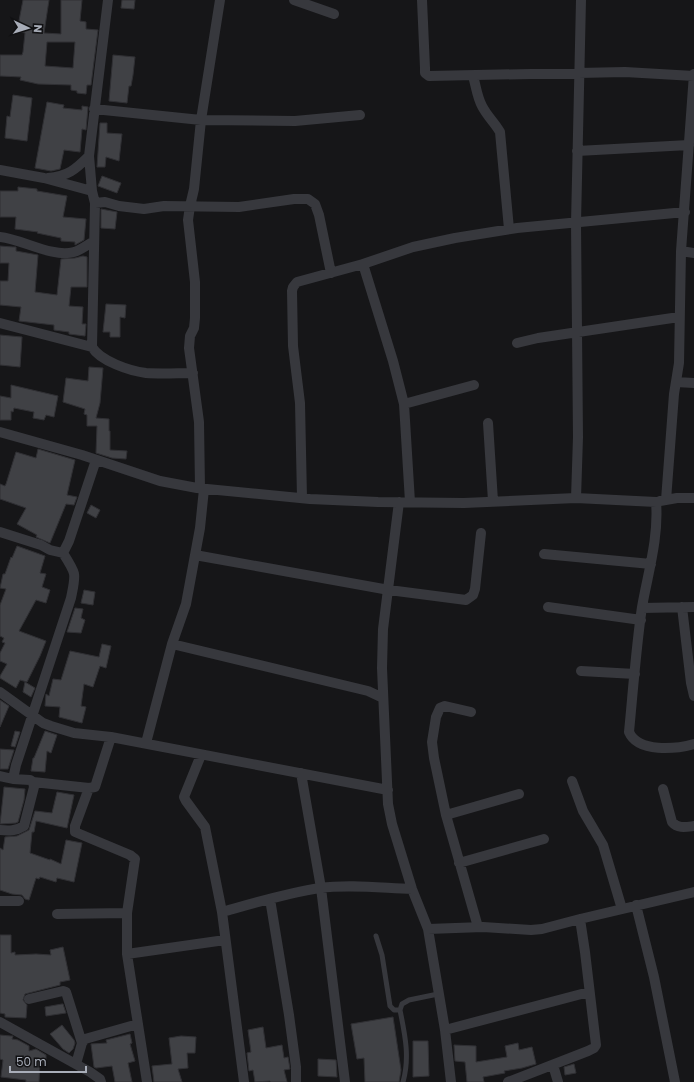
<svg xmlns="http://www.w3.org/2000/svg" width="694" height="1082" font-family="Poppins,sans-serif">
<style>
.building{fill:#404145;stroke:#303034;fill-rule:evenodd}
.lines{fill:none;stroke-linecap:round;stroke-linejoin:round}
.lane{stroke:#37383d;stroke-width:5}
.street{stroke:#37383d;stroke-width:10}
</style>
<rect width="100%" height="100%" fill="#161618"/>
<path class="building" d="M23,0H49L44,33L61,34V0H82L80,21L86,22V29L98,30L91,85H87L86,94L77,93V91L71,90V85L38,84L20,80L21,77L0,76V55H22L23,52L25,33L17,31ZM47,42H75L73,68L45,66Z
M122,0H135L134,9L121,8Z
M113,55L135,57L133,75L131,86H129L127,103L109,101Z
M13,95L32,98L27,141L5,138L7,116L10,117Z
M47,102L64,105L63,108L82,110V106L88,107L86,130L82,129L80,152L64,150L60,169L51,171L35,168Z
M100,123H107V133L122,134L119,161L106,157L105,167H97Z
M102,176L121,183L117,193L98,186Z
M18,187L37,189V191L67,196L63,217L86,219L84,240L75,245V242L61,241V238L37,233L38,232L15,229L16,217H0V191H18Z
M101,209L117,212L115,229L101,228Z
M0,246L13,247H16V251L38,255L35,292L57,295L61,259L75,258L83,256L87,257V287H71L69,306L83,307L82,324H86L85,336L69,334V332L54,330V325L19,321L21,307L0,305V281H8L9,263H0Z
M106,304L126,305L125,318L120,317V337H110V332H103Z
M0,335L22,337L20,367L0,365Z
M89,367L103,368L100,403L96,418L109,419V431H110V450L127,451L126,459L112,458L96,453L97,426H87V415L84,414L85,409L63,402L66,378L88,381Z
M11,385L58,396L54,417L46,415L44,420L33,418L34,412L14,408L13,412L11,411V420H0V396L11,398Z
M38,449L75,460L67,495L77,497L74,505L66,504L50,543L36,537L37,535L17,524L26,508L0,499V484L5,486L6,484L16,452L36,458Z
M91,505L100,510L96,518L87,513Z
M17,546L45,556L40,573L46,574L42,587L50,590L46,603L36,600L19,631L46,641L40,656L27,682L20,680L16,688L0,678V676L7,664L0,661V653L5,643L2,642L4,638L0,636V605L6,589L0,588L3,574H5L11,557L12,558Z
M84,590L95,592L93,605L81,603Z
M75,608L83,609L81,618L85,620L81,633L67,632Z
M102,644L111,646L106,668L100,666L93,687L84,684L81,706L86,707L82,723L59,717L60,707L45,706L46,694L49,696L53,679L61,680L70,651L99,657Z
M25,682L35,688L31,697L23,692Z
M0,700L9,706L0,727Z
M15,731L20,732L15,747L11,746Z
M45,731L57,735L51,753L47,751L45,772L31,771L33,758H34Z
M0,749L14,750L8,769H0Z
M4,787L25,789L24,800L18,822L16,823L0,824Z
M57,792L74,795L67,828L36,821L34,832H32L30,853L50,860V859L61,864L66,840L82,843L74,882L57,878L56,882L40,877L39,879L36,878L29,900L25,899L22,895L12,894L0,890V848L3,850L5,837L17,836L29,830L35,811L52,813Z
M0,935H11V953L15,952V955L36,954L51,955L50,950L63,947L70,980L60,982V985L25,994L23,1000L27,1005L26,1018L5,1017V1014L0,1013Z
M62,1004H63L66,1013L46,1016L45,1007Z
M393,1017L401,1070L399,1082H365L364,1058L357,1059L351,1024Z
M62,1025L74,1040L75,1043L73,1049L69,1053L63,1049L50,1034Z
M263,1027L266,1048L282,1045L284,1058L288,1057L290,1069L284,1070L287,1082H271L270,1081L255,1082L253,1070L249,1071L247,1053L251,1052L248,1030Z
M130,1034L132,1043L130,1044L135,1061L128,1063L132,1082H115L112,1066L96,1068L94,1067L91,1044L107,1043L106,1040Z
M0,1035L11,1036H13L12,1039L18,1040L29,1046V1051L36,1049L46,1055V1063H40L39,1082H26V1080L1,1077L3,1060L0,1059Z
M181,1036L196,1037L195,1053H187L188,1068L178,1069L182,1082H154L152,1066L172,1064L169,1038Z
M413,1041H428L429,1076L413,1077Z
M518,1043L519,1050L532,1047L536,1064L522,1068L504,1071L505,1073L483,1077L484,1082H467L465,1062L455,1061L454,1045L476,1046V1062L507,1057L505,1046Z
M318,1059L336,1060L337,1077L318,1076Z
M574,1064L576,1073L565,1075L564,1067Z"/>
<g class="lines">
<path class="lane" d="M376,936L382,955L390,1006L394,1010H400
M403,1082C410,1057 405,1035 400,1010L402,1004L409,1000L438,994"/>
<path class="street" d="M108,0L89,156L92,191L95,203L92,347C100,361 130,371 146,373C162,374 178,373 193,373
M294,0L334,14
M422,0L425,68V73L429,76L625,72L694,76
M473,76C476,86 477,97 482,106C487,116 495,123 500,132L509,229
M94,109L201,120L295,121L360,115
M577,151L689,145
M0,170L44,178L92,191
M48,178C68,176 75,170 89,156
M95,203L105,202L119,206L144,209L164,206L239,207L294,199H308L315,204L319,215L331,273
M0,237C22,239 52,258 74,252C81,250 87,245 94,241
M681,251L694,253
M363,264L413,247L455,238L517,228L685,212
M0,323L92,347
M517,343L538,338L679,317
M676,382L694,383
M404,404L474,385
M488,423L493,501
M0,432L82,455L160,481L197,488L310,499L378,502L464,503L576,498L656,502C659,537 648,573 642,607C636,648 633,691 629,732C638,753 676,749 694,744
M200,488L199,422L189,348L190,336L194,328L195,318V282L188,220L190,206L194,189L201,120L220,0
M302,498L300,403L293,346L292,291L293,287L297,282L363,264L393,361L404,404L410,502
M576,498L578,437L576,223L581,0
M666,500L674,394L679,363L681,251L694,74
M660,501L677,498H694
M399,502L383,629L382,668L388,804L392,824L412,889L428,929L445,1030L451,1082
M0,532L41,545L50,550L63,553L69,541L96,460
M544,554L651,564
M195,555L389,590L466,600L473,595L475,589L481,533
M548,607L641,620
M682,607L691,683L694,696
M642,608L694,607
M172,644L368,691L383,698
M581,671L635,674
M0,692L43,723L51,726L74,733L111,737L388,790
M471,712L445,706L440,708L436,717L432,742L434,758L446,815L478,927
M146,743L172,644L186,604L200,528L204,489
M201,755L184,797L186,801L205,827L222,912L244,1082
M301,773L321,888L345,1082
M0,776L13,779
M572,781L583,811L603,845L622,909
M33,782L89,788L95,787L111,737
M89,788L75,826V832L130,855L135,859L127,913V954L147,1082
M663,789L672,822C678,829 686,827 694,826
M446,815L519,794
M0,830C9,831 16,831 24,826L34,787L33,782L30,780L13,779L16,765L71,598C76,573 77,575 63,553
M459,863L544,839
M270,899L289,1015L296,1067V1082
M0,901H19
M636,905L654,977L675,1082
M222,912C254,903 287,893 320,888C350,884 382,888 412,889
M57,914L127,913
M428,929L483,927L531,930L542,929L580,919L694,892
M127,954L225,940
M29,999L63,991L66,992L82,1043
M0,1022L90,1072L100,1079L101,1082
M445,1030L589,992
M76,1064L82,1043L85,1039L138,1024
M553,1065L558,1082
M508,1082L588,1051L594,1048L596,1045L585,952L580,919"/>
</g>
<g transform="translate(28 28) rotate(94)" stroke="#111113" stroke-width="3" paint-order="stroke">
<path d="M0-3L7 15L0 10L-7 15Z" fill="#a8adb8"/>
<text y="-6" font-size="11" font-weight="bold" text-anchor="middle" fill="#a8adb8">N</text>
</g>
<path d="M10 1066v6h76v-6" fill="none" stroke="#a8adb8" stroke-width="2"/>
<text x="16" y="1066" font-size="12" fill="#a8adb8" stroke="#111113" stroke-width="3" paint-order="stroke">50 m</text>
</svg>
